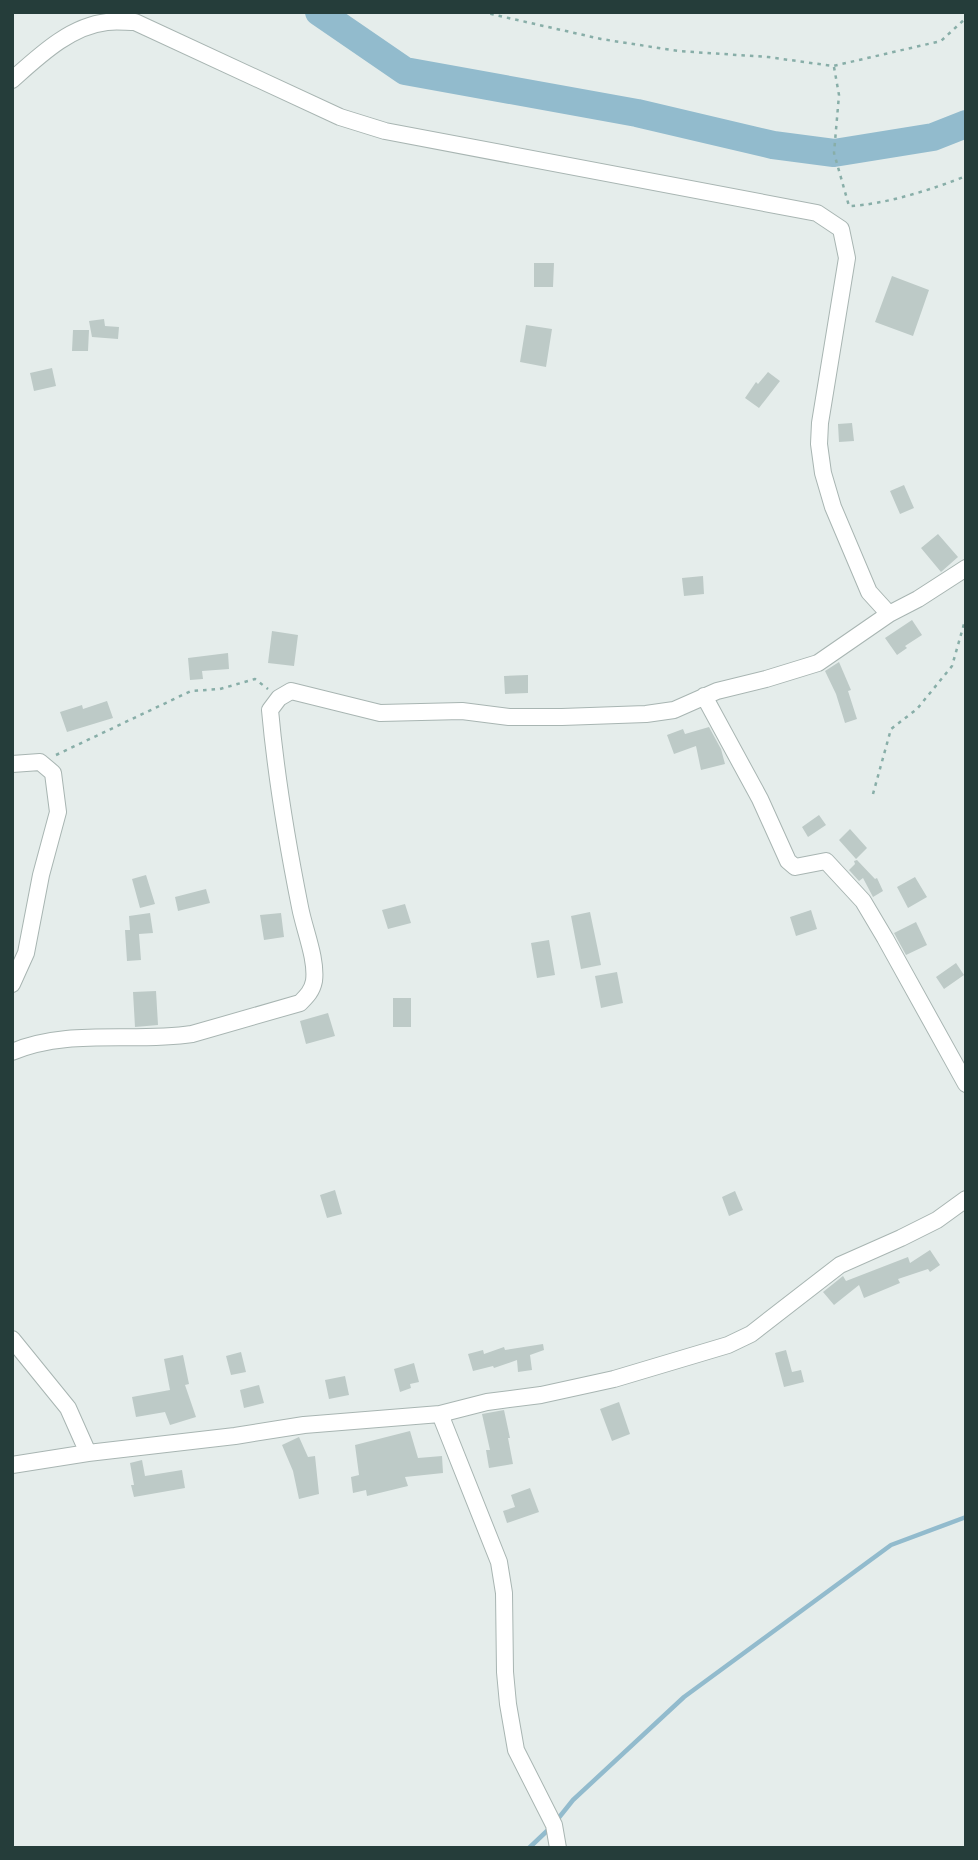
<svg xmlns="http://www.w3.org/2000/svg" width="978" height="1860" font-family="'DejaVu Sans',sans-serif">
<style>
.lines{fill:none;stroke-linecap:round;stroke-linejoin:round}
.stream{stroke:#92bbcd;stroke-width:4.5}
.river{stroke:#92bbcd;stroke-width:28}
.building{fill:#bdcac7}
.street-casing{stroke:#a8b5b2;stroke-width:18}
.path{stroke:#88aea8;stroke-width:2.5;stroke-dasharray:3.5 5;stroke-linecap:butt}
.street{stroke:#fff;stroke-width:16}
</style>
<rect width="100%" height="100%" fill="#e5edeb"/>
<g class="lines">
<path class="stream" d="M557,1820L573,1800L684,1697L891,1545L966,1517
M529,1848L549,1829"/>
<path class="river" d="M319,12L405,71L637,113L773,145L834,153L933,137L966,124"/>
</g>
<path class="building" d="M534,263H554L553,287H534Z
M892,276L929,290L913,336L875,322Z
M104,319L105,326L119,327L118,339L92,337L89,321Z
M526,325L552,329L546,367L520,362Z
M73,330H89L88,351H72Z
M52,368L56,386L34,391L30,373Z
M768,372L780,381L759,408L745,398L756,382L758,384Z
M852,423L854,441L839,442L838,424Z
M904,485L914,508L900,514L890,491Z
M938,534L958,557L941,572L921,548Z
M703,576L704,594L684,596L682,578Z
M912,620L922,635L905,646L907,648L897,655L885,638Z
M272,631L298,635L294,666L268,663Z
M228,653L229,669L202,671L203,679L190,680L188,658Z
M839,662L851,690L848,691L857,719L845,723L836,694L825,671Z
M528,675V693L505,694L504,676Z
M107,701L113,718L67,732L60,712L82,705L83,709Z
M709,727L721,749L725,764L701,770L696,746L674,754L667,735L683,729L685,734Z
M819,815L826,825L808,837L802,827Z
M850,829L867,848L856,859L839,840Z
M857,860L875,879L877,878L883,891L873,897L863,878L859,881L849,870L855,864L854,861Z
M146,875L155,904L140,908L132,879Z
M915,877L927,897L908,908L897,887Z
M206,889L210,903L178,911L175,897Z
M405,904L411,923L388,929L382,910Z
M811,910L817,929L796,936L790,917Z
M590,912L601,965L581,969L571,916Z
M150,913L153,933L139,934L141,960L127,961L125,930H130L129,916Z
M281,913L284,937L264,940L260,915Z
M916,922L927,945L906,955L894,933Z
M549,940L555,975L537,978L531,943Z
M956,963L964,975L944,989L936,977Z
M617,972L623,1003L601,1008L595,976Z
M156,991L158,1025L135,1027L133,992Z
M393,998H411V1027H393Z
M328,1013L335,1036L306,1044L300,1021Z
M335,1190L342,1214L327,1218L320,1195Z
M735,1191L743,1210L729,1216L722,1197Z
M930,1250L940,1265L930,1272L928,1269L898,1279L900,1283L864,1298L859,1285L834,1305L823,1292L843,1276L846,1281L908,1257L910,1263Z
M543,1344L544,1350L530,1355L532,1370L518,1372L517,1360L494,1368L493,1366L473,1371L468,1354L483,1350L484,1354L504,1347L505,1350Z
M786,1350L792,1372L801,1370L804,1382L784,1387L775,1353Z
M241,1352L246,1372L231,1375L226,1356Z
M183,1355L189,1384L185,1385L196,1417L170,1425L165,1412L136,1417L132,1397L170,1390L164,1359Z
M414,1363L419,1382L410,1384L411,1388L400,1392L394,1369Z
M345,1376L349,1395L329,1399L325,1380Z
M259,1385L264,1403L244,1408L240,1390Z
M619,1402L630,1434L612,1441L600,1409Z
M504,1410L510,1438H508L513,1464L489,1468L486,1450H490L482,1414Z
M410,1431L418,1458L442,1456L443,1473L405,1477L408,1486L367,1496L366,1490L353,1493L351,1477L359,1475L355,1445Z
M299,1437L308,1457L315,1456L319,1494L299,1499L293,1471L282,1445Z
M142,1460L145,1476L182,1470L185,1488L134,1497L131,1485H134L130,1463Z
M530,1488L539,1512L507,1523L503,1511L515,1507L511,1495Z"/>
<g class="lines">
<defs>
<path id="street" d="M12,80C39,56 70,26 107,22C116,21 126,22 135,22L340,117L385,131L817,213L841,229L847,258L820,423L819,444L823,473L833,507L869,592L889,614L918,599L966,568
M704,696L760,799L788,861L795,867L826,861L863,901L885,938L966,1084
M12,764L40,762L53,773L58,812L41,875L26,953L12,984
M12,1052C69,1028 133,1043 192,1034L300,1003C307,996 312,991 314,981C317,959 304,929 300,907C287,842 276,776 270,710L279,698L291,691L380,713L462,711L509,717H562L646,714L674,710L717,691L766,679L818,663L889,614
M12,1339L68,1408L88,1453
M440,1414L499,1562L504,1593L505,1672L508,1704L516,1750L554,1825L558,1848
M12,1465L88,1453L235,1436L304,1425L440,1414L487,1402L541,1395L614,1379L728,1345L751,1334L840,1265L901,1238L937,1220L966,1199"/>
</defs>
<use href="#street" class="street-casing"/>
<path class="path" d="M482,12L601,39L678,51L768,57L833,66L941,41L966,18
M834,67L839,95L834,153L849,206C883,205 934,189 966,176
M56,755L191,691L220,689L255,679L268,689
M873,794L891,729L917,709L952,666L966,617"/>
<use href="#street" class="street"/>
</g>
<rect width="978" height="1860" fill="none" stroke="#253d3a" stroke-width="28"/>
</svg>
